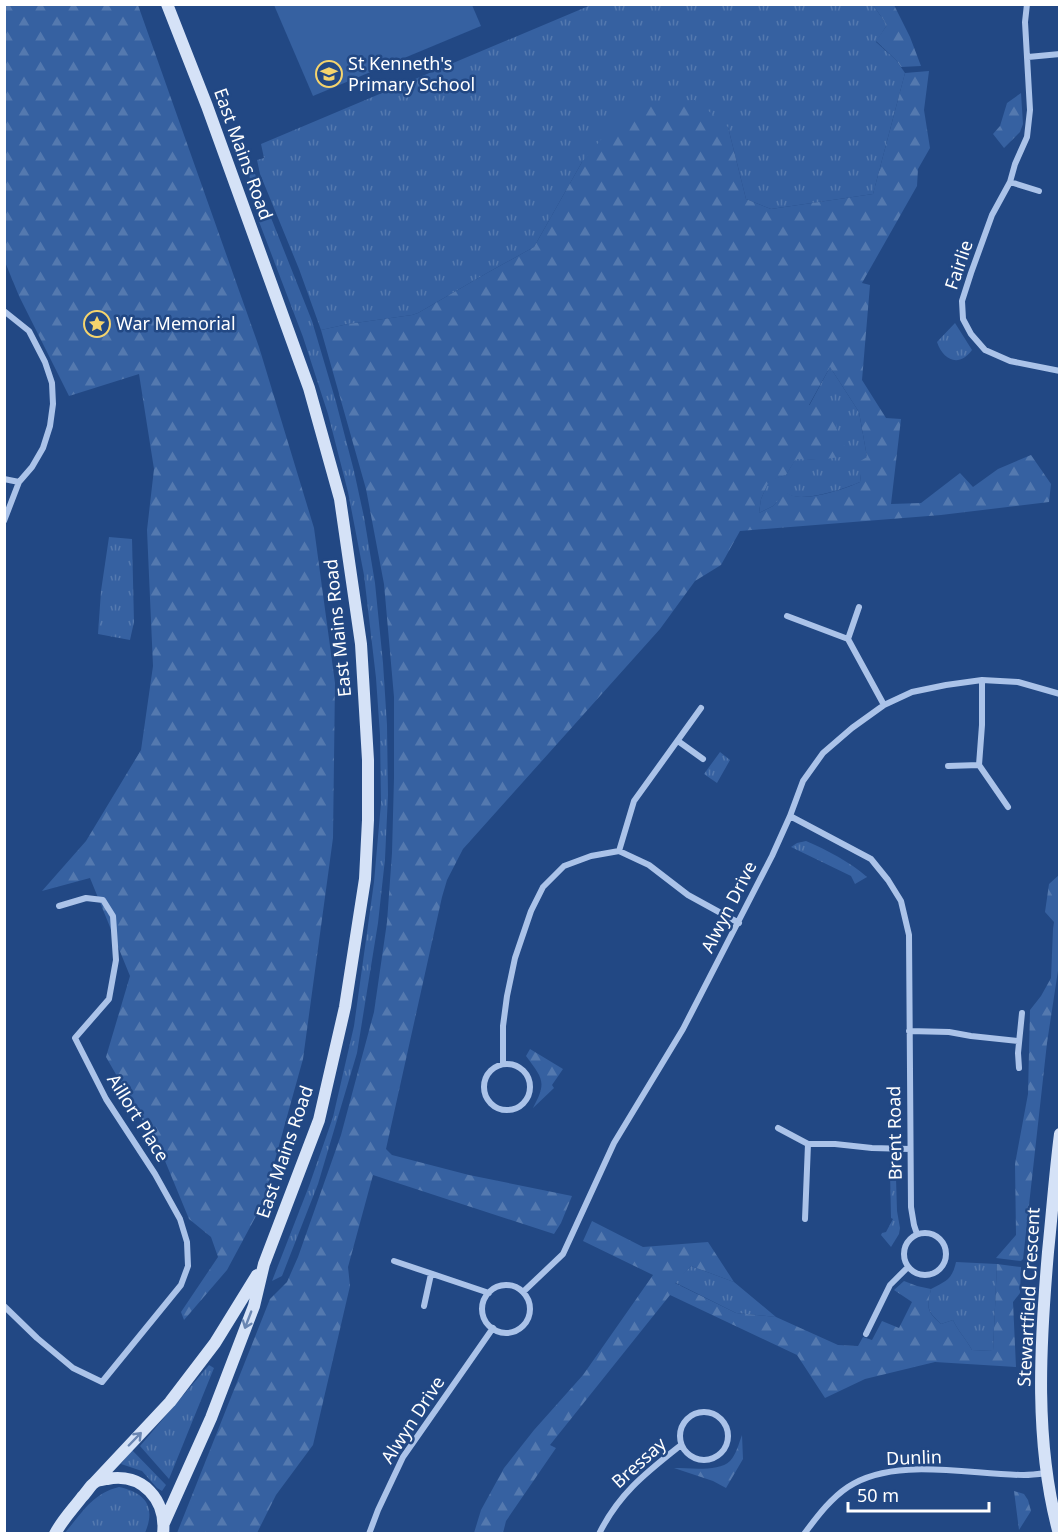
<svg xmlns="http://www.w3.org/2000/svg" width="1064" height="1538" font-family="'Noto Sans',sans-serif">
<style>
.grass{fill:url(#grass-tufts)}
.forest{fill:url(#forest-firs);fill-rule:evenodd}
.garden{fill:#3661a1}
.lines{fill:none;stroke-linecap:round;stroke-linejoin:round}
.street{stroke:#abc3e9;stroke-width:6}
.secondary{stroke:#d5e2f7;stroke-width:12}
.oneway{stroke:#6a86b2}
.labels{text-anchor:middle;stroke-width:5;stroke-linejoin:round;paint-order:stroke}
.poi-label{font-size:18px;fill:#fff;stroke:#224884;text-anchor:start}
.street-label{font-size:18px;fill:#fff;stroke:#224884}
</style>
<defs>
<pattern id="grass-tufts" width="24" height="20" patternUnits="userSpaceOnUse" patternTransform="scale(1.5)"><rect width="24" height="20" fill="#3661a1"/><path d="M3 7l-1-3M5 7V3M7 7l1-3M15 17l-1-3M17 17v-4M19 17l1-3" fill="none" stroke="#5479af"/></pattern>
<pattern id="forest-firs" width="22" height="20" patternUnits="userSpaceOnUse" patternTransform="scale(1.5)"><rect width="22" height="20" fill="#3661a1"/><path d="M5 1l3.5 6h-7zM16 11l3.5 6h-7z" fill="#5479af"/></pattern>
</defs>
<rect width="100%" height="100%" fill="#224884"/>
<path class="grass" d="M591,5H873L887,25L876,42L896,60L905,73L873,194L771,209L746,199L728,127L582,162L534,247L487,273L418,313L412,315L348,324L321,330L299,269L260,174L257,160L264,158L261,144Z
M247,164H252L260,190L312,321L336,402L354,471L364,517L375,583L383,663L387,725L388,795L385,859L378,923L357,1053L318,1184L282,1276L272,1281L309,1186L333,1117L354,1026L374,882L381,803L380,735L376,678L364,575L348,492L328,414L303,337L258,219Z
M955,323L972,350C959,368 943,360 937,342Z
M830,367L859,412L867,457L861,474L860,482C844,489 800,504 786,493L773,506L759,513L761,499L769,480L786,475L796,458L816,460L809,406Z
M109,537L132,539L134,622L130,640L98,634L101,591Z
M720,752L730,760L717,783L704,774Z
M806,841C827,850 850,862 867,877L855,884L851,876L791,847L797,843Z
M890,1171L895,1174L896,1178L897,1211L900,1228L899,1234L891,1247L881,1235L882,1233L886,1232L893,1219L891,1218Z
M956,1262L997,1264L993,1351L972,1350C966,1339 958,1331 953,1320L941,1324C926,1310 927,1308 931,1289C946,1281 952,1280 956,1262Z
M691,1266L734,1282L776,1317L736,1313L674,1282Z
M209,1365L214,1368L169,1479L140,1446Z
M132,1450L166,1485L162,1491L157,1488L142,1471L121,1464Z
M119,1487C146,1493 156,1507 145,1533H65L68,1529C84,1510 94,1493 119,1487Z"/>
<path class="forest" d="M4,5H138L259,347L314,528L335,683L333,838L303,1059L263,1203L227,1270L184,1320L181,1312L218,1257L211,1237L189,1219L163,1156L106,1057L130,976L90,878L42,891L86,841L141,750L153,666L147,530L154,469L139,374L69,396L19,296L5,262Z
M873,5H894L910,37L921,66L901,67L896,60L876,41L887,25Z
M929,71L924,110L930,148L918,169L917,186L862,283L870,285L862,380L886,418L901,419L891,504L921,503L960,473L973,487L998,469L1031,455L1051,484L1049,502L941,515L740,531L721,565L695,581L660,629L463,849L447,880L442,897L386,1149L392,1155L469,1175L572,1196L561,1223L554,1234L373,1175L348,1267L350,1286L313,1445L276,1495L257,1533H177L270,1299L287,1282L298,1257L341,1135L374,1012L387,922L392,853L394,778V697L384,584L366,489L321,330L348,324L412,315L418,313L487,273L534,247L582,162L616,122L640,103L695,100L728,127L746,199L771,209L873,194L905,73ZM830,367L859,412L867,457L857,463L861,474L860,482C845,489 799,505 786,492L773,506L759,513L761,499L769,481L786,475L796,459L816,460L849,456L836,428L837,412L831,405H809Z
M1021,93L1023,124L1020,132L1004,148L993,134L1000,126L1007,103Z
M1059,875V964L1047,1043L1023,1259L1021,1261L996,1258L1016,1235L1015,1164L1028,1094L1030,1010L1041,996L1051,978L1053,929L1054,922L1045,912L1049,884Z
M530,1049L563,1069L552,1085L554,1088L533,1108C547,1082 543,1079 526,1056Z
M592,1221L643,1247L708,1242L734,1282L691,1266L675,1283L736,1313L776,1317L838,1345L858,1346L863,1337L872,1340L882,1321L899,1328L912,1302L894,1290L904,1281L917,1286L931,1289C927,1308 926,1311 941,1324L953,1320C958,1331 966,1339 972,1350L993,1351L997,1264L1021,1267L1020,1293L1013,1302L1016,1367L935,1362L865,1379L825,1398L797,1355L670,1295L550,1445L556,1448L506,1521L503,1533H474L481,1510L504,1468L534,1430L583,1375L653,1275L583,1241Z
M742,1435L743,1459L726,1488L713,1481L674,1468C689,1468 719,1472 730,1461C736,1455 739,1443 742,1435Z
M1014,1491L1024,1494L1028,1500L1031,1511L1019,1530Z"/>
<path class="garden" d="M274,5H472L481,26L313,96Z"/>
<g class="lines">
<path class="street" d="M1027,4L1025,22L1030,110L1027,137L1015,164L1010,182L992,215L971,273L962,301L963,319L971,334L985,350L1010,361L1060,371
M1028,57L1060,54
M1010,182L1039,191
M4,311L29,331L45,362L52,383L53,404L50,426L43,448L32,467L19,482L4,521
M4,479L19,482
M787,616L848,639L884,705
M848,639L859,607
M982,680V725L979,765L1008,807
M678,741L703,759
M948,766L979,765
M790,816L871,859L888,880L901,901L909,935L911,1207L914,1225L917,1234
M619,851L634,801L701,708
M909,1031L949,1032L971,1036L1019,1041
M503,1063V1026L507,996L515,958L531,911L543,887L564,866L591,856L619,851L649,865L688,895L739,923
M484 1087a23 23 0 1 1 46 0a23 23 0 1 1-46 0Z
M1019,1068L1018,1053L1022,1013
M778,1128L808,1144H835L872,1148L910,1149
M805,1219L808,1144
M904 1254a21 21 0 1 1 42 0a21 21 0 1 1-42 0Z
M394,1261L489,1293
M482 1309a24 24 0 1 1 48 0a24 24 0 1 1-48 0Z
M523,1292L563,1254L614,1143L683,1029L772,856L790,816L803,781L823,753L852,728L884,705L912,692L946,685L982,680L1018,682L1060,694
M4,1306L37,1338L73,1368L102,1382L181,1285L188,1266L187,1242L180,1219L155,1174L106,1099L75,1038L109,999L116,960L113,916L103,900L86,898L59,906
M424,1306L431,1274
M866,1334L890,1285L908,1267
M680 1436a24 24 0 1 1 48 0a24 24 0 1 1-48 0Z
M369,1534L378,1510L403,1457L493,1328
M599,1534C619,1493 647,1472 681,1445
M804,1534C817,1517 830,1499 848,1487C894,1456 971,1475 1024,1475C1031,1475 1039,1474 1047,1473"/>
<path class="secondary" d="M95,1482L170,1402L215,1343L257,1275
M164,1523L211,1418L254,1306L264,1264L319,1120L345,1007L365,879L368,820V760L361,644L340,499L309,388L207,106L167,4
M55,1534C62,1520 73,1509 82,1497C86,1493 90,1486 94,1483C97,1480 103,1480 107,1479C142,1472 167,1500 163,1534
M1059,1534C1034,1442 1040,1345 1048,1252C1052,1213 1055,1173 1060,1134"/>
</g>
<defs><path id="oneway-shaft" d="M-6 0H5M1.5-3L5.5 0L1.5 3" fill="none" stroke-width="1.6" stroke-linecap="round" stroke-linejoin="round" transform="scale(1.5)"/></defs>
<g class="oneway">
<use href="#oneway-shaft" transform="translate(248 1320) rotate(111)"/>
<use href="#oneway-shaft" transform="translate(135 1439) rotate(-46)"/>
</g>
<defs>
<symbol id="school-ring" viewBox="-11 -11 22 22"><circle r="9.5" fill="#224884" stroke="#f5d46d" stroke-width="1.5"/><path d="M0-5L7-2L0 1L-7-2ZM-4 1L0 2.5L4 1V4Q0 6-4 4Z" fill="#f5d46d"/></symbol>
<symbol id="sight-ring" viewBox="-11 -11 22 22"><circle r="9.5" fill="#224884" stroke="#f5d46d" stroke-width="1.5"/><path d="M0-6L1.8-2.2L6-1.7L2.9 1.2L3.7 5.4L0 3.3L-3.7 5.4L-2.9 1.2L-6-1.7L-1.8-2.2Z" fill="#f5d46d"/></symbol>
</defs>
<g fill-rule="evenodd">
<use href="#school-ring" x="314" y="59" width="30" height="30"/>
<use href="#sight-ring" x="82" y="309" width="30" height="30"/>
</g>
<g class="labels">
<g class="poi-label">
<text x="348" y="70">St Kenneth's<tspan x="348" dy="21">Primary School</tspan></text>
<text x="116" y="330">War Memorial</text>
</g>
<g class="street-label">
<text transform="translate(243 154) rotate(70)" y="6">East Mains Road</text>
<text transform="translate(959 265) rotate(-71)" y="6">Fairlie</text>
<text transform="translate(338 628) rotate(-96)" y="6">East Mains Road</text>
<text transform="translate(729 907) rotate(-63)" y="6">Alwyn Drive</text>
<text transform="translate(138 1118) rotate(58)" y="6">Aillort Place</text>
<text transform="translate(895 1133) rotate(-91)" y="6">Brent Road</text>
<text transform="translate(285 1152) rotate(-71)" y="6">East Mains Road</text>
<text transform="translate(1029 1297) rotate(-87)" y="6">Stewartfield Crescent</text>
<text transform="translate(413 1420) rotate(-57)" y="6">Alwyn Drive</text>
<text transform="translate(914 1458) rotate(-2)" y="6">Dunlin</text>
<text transform="translate(639 1463) rotate(-42)" y="6">Bressay</text>
</g>
</g>
<rect width="1064" height="1538" fill="none" stroke="#ffffff" stroke-width="12"/>
<path d="M848 1502v9h141v-9" fill="none" stroke="#ffffff" stroke-width="3"/>
<text x="857" y="1502" font-size="18" fill="#ffffff" stroke="#224884" stroke-width="4.5" paint-order="stroke">50 m</text>
</svg>
